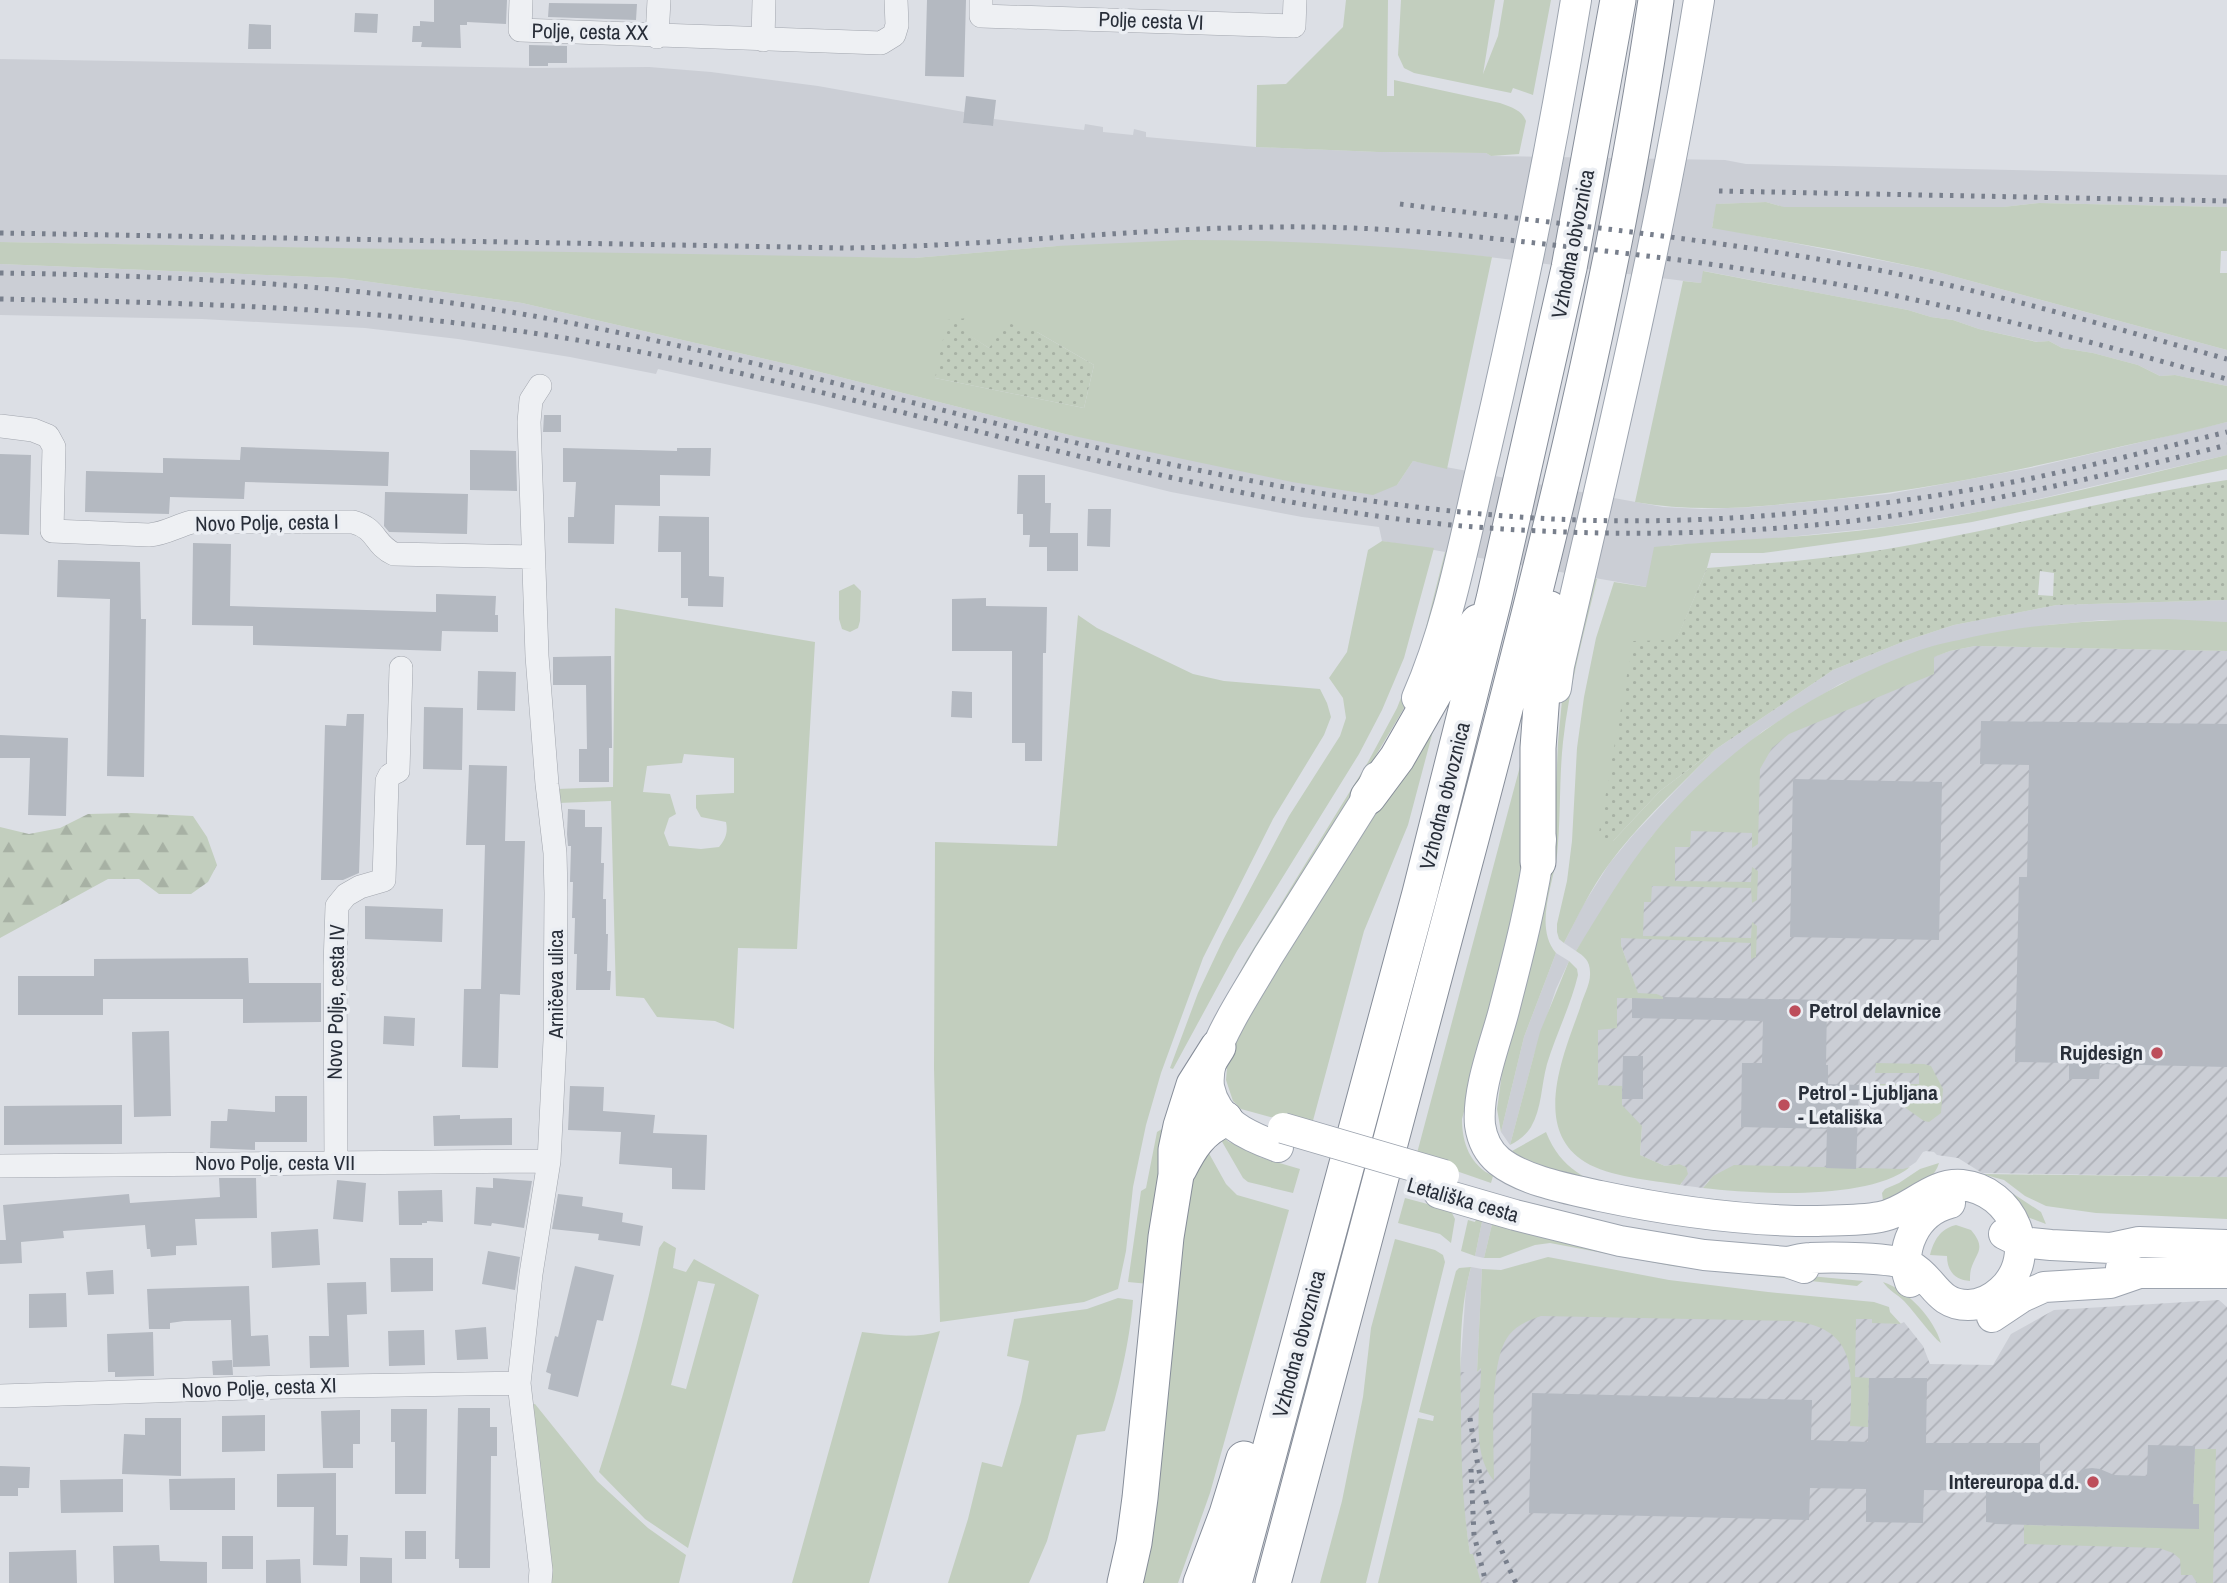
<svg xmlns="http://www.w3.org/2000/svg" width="2227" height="1583" font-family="'Archivo Narrow',sans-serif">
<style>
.built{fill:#cbced5}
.industrial{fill:url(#industrial-furrows)}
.green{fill:#c2cebe;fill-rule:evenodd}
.forest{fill:url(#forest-firs)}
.garden{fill:url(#garden-dots);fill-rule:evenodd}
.building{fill:#b4b9c1}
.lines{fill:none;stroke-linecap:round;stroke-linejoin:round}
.minor-casing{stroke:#a2a6ae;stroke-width:24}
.major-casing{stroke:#9da4af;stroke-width:32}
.highway-casing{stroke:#868d99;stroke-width:37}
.minor{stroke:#eef0f3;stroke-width:23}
.major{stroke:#fff;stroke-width:30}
.highway{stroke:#fff;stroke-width:35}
.rail{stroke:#787f8c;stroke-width:5;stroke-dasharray:3.5 7;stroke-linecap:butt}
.major-bridge-casing{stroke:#9da4af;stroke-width:32;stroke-linecap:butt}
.major-bridge{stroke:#fff;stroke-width:30}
.poi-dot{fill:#bd4e5b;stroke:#ebeef3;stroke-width:2.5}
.labels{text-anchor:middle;stroke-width:7;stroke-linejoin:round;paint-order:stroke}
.street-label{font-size:21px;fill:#282e39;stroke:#ebeef3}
.poi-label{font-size:21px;font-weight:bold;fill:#282e39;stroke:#ebeef3;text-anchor:start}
</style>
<defs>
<pattern id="industrial-furrows" width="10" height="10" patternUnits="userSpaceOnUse" patternTransform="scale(1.75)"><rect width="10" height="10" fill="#cbced5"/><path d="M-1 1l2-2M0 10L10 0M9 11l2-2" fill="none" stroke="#aeb1b8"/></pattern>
<pattern id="forest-firs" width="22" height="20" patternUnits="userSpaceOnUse" patternTransform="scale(1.75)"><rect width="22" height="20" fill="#c2cebe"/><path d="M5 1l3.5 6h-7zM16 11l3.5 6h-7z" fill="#a7b1a4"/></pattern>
<pattern id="garden-dots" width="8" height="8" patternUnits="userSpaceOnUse" patternTransform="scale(1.75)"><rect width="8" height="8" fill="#c2cebe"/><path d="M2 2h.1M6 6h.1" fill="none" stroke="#a7b1a4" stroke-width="1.8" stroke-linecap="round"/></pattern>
</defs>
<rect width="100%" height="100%" fill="#dcdfe5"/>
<path class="built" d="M0,59L535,68L649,67L711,72L818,86L964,112L963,123L992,126L994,119L1084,130L1085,124L1103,127V132L1133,135L1134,129L1146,132V137L1256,147L1378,152L1486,153L1491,156L1725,160L1746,164L2227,175V207L2039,203L2003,207H1783L1766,202L1717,204L1712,227L1930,270L2227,350V386L2175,375L2160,376L2138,365L2093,353L2062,348L2049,341L2038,342L1979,329L1953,320L1931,317L1908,310L1704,271L1701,283L1472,255L1057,246L914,258L787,257L0,242Z
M0,264L342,278L522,303L800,367L1069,435L1397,485L1413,461L1663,507L1702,509L1754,507L1889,494L2031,468L2227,422V455L1995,509L1887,527L1747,541L1670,545L1647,587L1382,541L1379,527L1302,517L1171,492L815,404L658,369L656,374L570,357L458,339L365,328L202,319L0,315Z
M2227,600V622L2103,620L2048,625L1895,661L1840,684L1763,731L1705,781L1652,836L1576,951L1564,943L1582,907L1609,864L1633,835L1673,793L1716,749L1833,670L1905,641L1954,625L2057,605Z
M1556,953L1569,961L1556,989L1534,1055L1510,1145L1501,1132L1524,1037Z
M1483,1217L1493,1220L1484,1258L1475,1256Z
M1471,1267L1482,1269L1477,1372H1460L1466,1288Z"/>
<path class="industrial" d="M1975,646L2227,651V1177L1982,1173L1958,1158L1937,1155L1934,1152L1926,1151L1923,1152L1916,1162L1906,1169H1856L1709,1180L1703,1188L1680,1185L1682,1183L1679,1164L1665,1166L1640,1155L1642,1127L1598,1085V1029L1617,998L1663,999L1657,994H1638L1621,945L1620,938L1671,845L1759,744L1933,657L1950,651Z
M2219,1300L2227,1307V1583H1476L1470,1554L1461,1488L1460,1372H1477L1519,1312L1872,1319V1322L1900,1324L1904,1322L1923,1346L1930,1364L1993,1365L2011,1334L2054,1310Z"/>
<path class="green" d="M1346,0H1388L1387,96H1394V80L1500,103C1511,107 1522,110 1526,121L1519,154L1491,156L1486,153L1378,152L1256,147L1257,85L1286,84L1343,27Z
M1401,0H1495L1483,74L1498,36L1504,0H1551L1533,95L1513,88L1511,93L1414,73L1404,68L1398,55Z
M1766,202L1784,207H2003L2039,203L2227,207V251H2221L2220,273H2227V350L1930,270L1834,250L1712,228L1716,204Z
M1184,240C1287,240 1390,245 1492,257L1447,469L1413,461L1397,485L1373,495L1292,482L1069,435L800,367L522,303L342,278L0,264V242L914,258L1057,246ZM967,318L965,333L989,348L1037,332L1094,365L1084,408L935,378Z
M1703,271L1908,310L1931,317L1953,320L1979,329L2037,342L2049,341L2062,348L2093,353L2138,365L2160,376L2175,375L2227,386V422C2193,431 2158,438 2123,446C2018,471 1912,493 1804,502C1748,508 1691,512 1635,502L1683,281L1701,283Z
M2227,455V469L1972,522L1879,537L1763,553H1711L1707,568L1676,641L1613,841L1660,791L1716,749C1680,786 1640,822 1609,864C1591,888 1578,916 1564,943L1559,939L1557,932V924L1567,881L1572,841L1577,748L1584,697L1596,638L1614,582L1646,587L1654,547C1732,539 1811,538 1888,527C2003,511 2115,482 2227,455Z
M1382,541L1434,548L1404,658L1382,710L1359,754L1237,951L1173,1069L1170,1068L1198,993L1223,940L1289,816L1340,736L1346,718L1343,698L1329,678L1347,652L1368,550Z
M1445,552L1455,553L1418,677L1403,710L1173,1095L1247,959L1368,762L1397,708L1421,647Z
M1591,577L1597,579C1584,633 1569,687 1563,742C1559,779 1561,817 1557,855C1553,885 1534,927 1556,953L1524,1037L1501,1132L1497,1109L1503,1066L1554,834L1558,742L1563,690Z
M854,584L861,591L860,621L858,628L850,632L842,629L839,619V591Z
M615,608L815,642L797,949L738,948L734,1029L715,1021L657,1017L644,998L616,996L611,801L558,803L556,789L613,787ZM684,754L734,758V793L696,795V808L701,817L726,822C728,832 726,839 719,847L701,849L669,846L664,833L669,818L676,814L670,794L643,792L647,766L682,763Z
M1078,615L1097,628L1193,674L1224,681L1320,689L1327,703L1331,717L1324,735L1273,819L1203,958L1161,1073L1146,1125L1133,1187L1126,1251L1118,1289L1084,1302L940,1322L934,1068L935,842L1057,846Z
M2167,619L2227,622V651L1975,646L1950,651L1934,657V674L1789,734L1772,748L1760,769L1758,844L1752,848V833L1691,831L1690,847H1675V881L1751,882L1752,867L1758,871L1757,900L1752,903L1751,888L1652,886L1651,902H1644L1643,936L1751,938L1752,922L1757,926L1756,957L1751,959V943L1621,938V945L1638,993L1657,994L1663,997V999L1617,998V1028L1598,1030V1085L1622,1086V1105L1642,1126L1640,1155L1665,1166L1679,1164L1686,1167L1688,1174L1680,1185C1651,1180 1609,1177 1585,1162C1531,1129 1564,1053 1580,1008C1583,996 1591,984 1590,972C1590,961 1584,956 1576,951C1600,912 1624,871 1652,836C1721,750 1817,687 1920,650C1937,644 1955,641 1972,637C2036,623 2101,620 2167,619Z
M1437,716L1408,825L1364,931L1311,1128L1241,1109L1233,1101L1226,1080L1228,1054L1265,984Z
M1527,740L1524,863L1511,935L1462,1119C1462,1143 1470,1165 1493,1176L1491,1183L1416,1157Z
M1569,961L1577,969L1578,975C1571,1005 1556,1034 1547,1064C1541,1086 1542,1108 1531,1127C1526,1135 1518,1141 1510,1145L1540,1032Z
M1876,1063L1924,1064L1931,1066L1943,1089L1941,1113L1929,1122L1924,1121L1872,1084H1919V1073H1875Z
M1165,1127L1149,1284L1128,1282L1141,1191L1146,1188L1157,1132Z
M1546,1132C1561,1170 1587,1179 1621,1195L1519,1158L1512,1151Z
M1217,1133L1229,1142L1260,1153L1259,1157L1300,1169L1293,1193L1248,1182L1243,1178Z
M1206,1148L1226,1184L1237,1195L1289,1210L1210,1493L1178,1583H1135L1185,1191Z
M1939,1163C1932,1186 1903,1197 1884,1208L1882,1193L1885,1189L1899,1183L1920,1169Z
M1734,1165L1903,1169L1910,1167C1868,1201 1756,1194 1703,1188L1713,1176Z
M1982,1174L2227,1177V1219L2096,1213L2046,1206L2025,1196L2004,1180Z
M1997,1183L2041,1212L2046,1224L2027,1217Z
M1405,1198L1435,1206L1449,1207L1455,1219L1451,1243L1440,1234L1398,1223Z
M1477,1216L1483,1217L1475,1256L1461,1251L1468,1220L1475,1222Z
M1493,1220L1758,1271L1863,1281L1857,1286L1672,1266L1550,1243L1535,1245L1500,1258H1484Z
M1956,1225L1971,1230C1987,1249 1976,1252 1971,1269C1970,1273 1970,1277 1970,1281C1955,1280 1947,1271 1947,1256L1930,1255C1934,1240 1940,1229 1956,1225Z
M1395,1239L1435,1250L1443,1255L1445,1262L1366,1583H1320L1342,1501L1363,1397L1371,1328Z
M664,1241L676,1248L673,1268L686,1272L694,1259L759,1295L688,1548L645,1519L599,1472C623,1398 644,1324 659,1248ZM698,1281L715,1284L686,1389L671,1385Z
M1548,1257L1669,1280L1768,1292L1874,1302L1889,1307L1890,1312L1901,1324L1872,1323V1319H1856L1855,1377L1869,1378L1868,1427L1850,1426C1852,1373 1859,1328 1792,1321L1541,1316C1529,1320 1517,1325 1509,1335C1488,1361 1494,1447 1494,1481C1470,1451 1481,1404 1481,1368L1477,1372L1482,1269L1501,1270Z
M1471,1267C1459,1310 1460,1358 1461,1402C1461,1455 1462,1501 1470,1554H1473L1481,1583H1378L1418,1418L1433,1421L1434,1416L1419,1412L1456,1271L1459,1268Z
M1883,1282C1908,1290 1934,1319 1941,1343C1933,1338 1913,1310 1904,1301C1897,1294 1889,1291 1883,1282Z
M1118,1298L1133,1300C1130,1340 1118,1393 1105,1431L1077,1435L1047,1541L1029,1583H948L968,1519L982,1462L1002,1467L1021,1402L1029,1361L1007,1356L1014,1319L1087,1309Z
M940,1331L869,1583H792L862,1332C886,1335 916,1339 940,1331Z
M535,1404L597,1481L648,1528L686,1555L679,1583H549L529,1405Z
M2195,1449H2216L2213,1583H2197L2192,1575H2181L2180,1559L2173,1553L2159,1548L2024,1544V1525L2187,1528L2198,1527L2199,1505L2193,1504Z"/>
<path class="forest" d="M131,813L193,816L207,837L217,865L208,882L191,894H159L139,879H108L0,938V827L29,834L60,828L88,814Z"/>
<path class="garden" d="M968,318L966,333L989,348L1008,323L1037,332L1094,365L1084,408L935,378L947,320Z
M2227,480V600L2057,605L1954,625L1905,641L1833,670L1716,749L1660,791L1613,841L1598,838L1633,641L1676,640L1707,568C1783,563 1860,556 1935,540C2032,521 2129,495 2227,480ZM2040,571L2054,573L2053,596L2038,595Z"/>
<path class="building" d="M434,0H507L506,24L467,22V25H460L461,48L421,47L422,42H412L413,26H420V21L434,22Z
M927,0H966L964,77L925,76Z
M549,3L637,4L636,20L548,17Z
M355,13L378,14L377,33L354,32Z
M249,24L271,25V49H248Z
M529,45L567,46V63H548V66H529Z
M966,96L996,100L993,126L963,123Z
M544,415H561V432H543Z
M241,447L389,452L388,486L245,482L244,499L170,497L169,514L85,512L86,471L163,473V458L240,460Z
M563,448L677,451V448H711L710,476L660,475V506L615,505L614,544L568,543V517H574L576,482H563Z
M470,450L516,451L517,491L470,490Z
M0,454L31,455L29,535L0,534Z
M1018,475H1045V503H1051L1050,533H1078V571H1047V547H1029L1030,535H1023V514H1017Z
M385,492L468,494L467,534L389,532L384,526Z
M1088,509H1111L1110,547L1087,546Z
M659,516L709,517V576L724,577L723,607L688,606V598H681V552H658Z
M193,543L231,544L230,606L436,612V594L496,596L495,615H498V632L442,631L441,651L253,645V626L192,625Z
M58,560L140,562L141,619H146L144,777L107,776L110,599L57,597Z
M986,598V606L1047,607L1046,653H1043L1042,761H1025V743H1012V651H952V599Z
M611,656L612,748H609V782H579V749H587L586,685H553V657Z
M478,671L516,672L515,711L477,710Z
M952,691L972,692V718L951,717Z
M424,707L463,708L462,770L423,769Z
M347,714H364L359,873L343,880H321L325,725L346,726Z
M1981,721L2227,724V1067L2100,1064L2099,1079H2069V1063L2015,1062L2019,877H2027L2029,765L1980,764Z
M0,735L68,738L66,816L28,815L30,758H0Z
M469,765L507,766L505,841H525L520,995L500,994L498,1068L462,1067L464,989H481L485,845H466Z
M1793,779L1942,782L1939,940L1790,937Z
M568,809L585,810V827H602L601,863H604L603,899H606V934H608L607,971H611L610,990H576L577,954H574L575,918H572L573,882H570L571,846H568L567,834Z
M365,906L443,909L442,942L365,939Z
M248,958L249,983H321V1022L243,1023V999H103V1015H18V976H94V959Z
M1663,997L1827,1000L1826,1065H1828V1084L1859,1085L1856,1169L1826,1168L1827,1129L1741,1127L1742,1063H1762L1763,1021L1632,1018V998L1663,999Z
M384,1016L415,1018L414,1046L383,1044Z
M169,1031L171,1116L134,1117L132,1032Z
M1623,1056H1643V1099H1622Z
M570,1086L604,1087L603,1111L655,1115L653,1133L707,1135L705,1190L672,1189V1168L619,1164L621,1132L568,1130Z
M275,1096H307V1142H255V1150L210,1148L211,1121H227L228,1109L275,1112Z
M122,1105V1144L4,1145V1106Z
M460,1115V1119L512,1118V1145L434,1146L433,1116Z
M219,1178H256L257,1218L195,1219L197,1245L176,1246V1255L151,1257L150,1249H147L145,1225L63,1231L64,1238L21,1242L22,1263L0,1264V1240H6L3,1205L129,1194L130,1203L220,1197Z
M493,1178L532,1181L524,1228L492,1223L491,1226L474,1224L476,1187L493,1188Z
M337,1180L366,1183L363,1222L333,1219Z
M442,1190L443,1222L427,1221V1223H422V1225H399L398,1191Z
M558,1194L583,1197L582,1206L623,1213L622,1222L643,1226L640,1246L598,1240L599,1234L552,1229Z
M318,1229L320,1265L272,1268L271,1232Z
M488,1251L520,1257L515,1290L482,1284Z
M390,1258H433V1291L391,1292Z
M575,1266L614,1275L603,1321L597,1320L578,1397L548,1389L551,1374L546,1372L555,1336L558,1337Z
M113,1270L114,1294L88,1295L86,1272Z
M366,1282L367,1314L347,1315L349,1367L310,1368L309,1336H329L327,1283Z
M249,1286L251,1336L268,1335L270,1366L233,1367L231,1320L184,1321L170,1323V1329H149L147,1289Z
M66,1293L67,1327L29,1328V1294Z
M486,1327L488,1359L457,1360L455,1330Z
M424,1330L425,1365L389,1366L388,1331Z
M153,1332L154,1376L115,1377V1372H108L107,1334Z
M232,1360L233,1375H213L212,1361Z
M1869,1378H1927L1926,1443H2040V1474H2077L2083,1469L2092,1468L2100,1469L2114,1475L2147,1476L2148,1445L2195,1446L2193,1504H2199V1529L1995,1524V1523L1986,1522V1491L1924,1490L1923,1523L1866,1522V1489L1810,1488L1809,1520L1529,1513L1532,1393L1812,1400L1811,1440L1868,1442Z
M458,1408H490V1427H497V1456H491L490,1568H459V1559H455Z
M391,1409H427L426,1494H395V1442H391Z
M360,1410V1444H353V1468H323L321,1411Z
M265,1415V1451L222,1452V1416Z
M145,1418H181V1476L122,1474L124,1434L145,1435Z
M0,1466L30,1467L29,1488H18V1496H0Z
M336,1473V1535H348L347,1566L313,1565L314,1507H277V1474Z
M235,1478V1510H170L169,1479Z
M123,1479V1512L61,1513L60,1480Z
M405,1531H426V1559H405Z
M222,1536H253V1569H222Z
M159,1545L160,1561L207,1562V1583H114L113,1546Z
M76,1550L77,1583H9V1552Z
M360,1557L392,1558V1583H360Z
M300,1559L301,1583H266V1560Z"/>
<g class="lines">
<defs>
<path id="minor" d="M521,0L520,30L881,43L894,35L897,25L896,0
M981,0V16L1294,26L1295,0
M657,37L659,0
M763,40L764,0
M0,426L33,430L48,436L54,447L52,531L149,535C165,534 176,526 192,522H353C378,529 373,544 394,554L533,557
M336,1163L335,966L337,906L346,895L360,887L384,880L387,781L390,775L398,771L401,668
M0,1166L549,1161
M0,1396L283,1387L519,1383
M540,1583L541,1570L519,1383L531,1274L549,1161L555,1040L556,893L555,853L547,784L537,656L529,422L531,400L540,386"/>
<path id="major" d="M1556,688L1559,666C1610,445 1663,224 1699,0
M1417,698C1451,620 1465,535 1485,453C1520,303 1551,152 1576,0
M1541,839C1533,899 1518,956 1503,1014C1494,1047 1477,1091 1480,1125C1482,1139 1488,1152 1499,1161C1524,1181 1569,1189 1600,1196C1671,1211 1742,1221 1814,1221C1836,1220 1859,1221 1880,1217C1909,1212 1931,1182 1962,1185C2013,1190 2041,1255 2001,1291C1991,1300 1981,1305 1968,1305C1937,1305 1934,1279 1911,1266C1894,1257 1831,1257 1810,1258C1802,1258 1794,1261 1787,1262
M1278,1147C1247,1136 1216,1122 1209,1087C1208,1078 1209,1069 1212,1060C1225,1024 1249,989 1268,956C1301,903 1335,850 1368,797L1377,777
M1439,1193L1515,1215L1620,1241L1704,1255L1787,1262L1804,1268
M2004,1234L2020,1242L2051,1245L2111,1248L2139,1242L2227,1245
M2121,1268L2139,1273H2227
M1910,1282C1898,1250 1915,1212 1950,1203
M1992,1317L2022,1297L2044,1287L2110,1283L2139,1273"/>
<path id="highway" d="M1368,797L1397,758L1463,643L1478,622
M1538,862V748L1544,665L1550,609
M1179,1169C1190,1147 1201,1129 1225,1119
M1125,1583L1134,1543L1140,1498L1166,1237L1176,1175V1150L1181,1126L1194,1085L1218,1047
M1201,1583L1227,1514L1244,1459
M1234,1583L1420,893L1494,599L1569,268L1618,0
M1273,1583C1340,1335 1406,1087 1471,839C1544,563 1615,283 1656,0"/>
</defs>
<use href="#minor" class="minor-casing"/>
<use href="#major" class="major-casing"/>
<use href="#highway" class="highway-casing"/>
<use href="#minor" class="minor"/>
<use href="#major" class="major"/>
<use href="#highway" class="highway"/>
<path class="rail" d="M1719,191L2227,201
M1400,204C1558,224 1717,239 1873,269C1992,292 2110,327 2227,359
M0,233L845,248C1002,246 1158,225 1315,227C1395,228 1474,236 1553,245C1660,257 1767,270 1873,291C1992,315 2109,347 2227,379
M0,273C193,276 386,286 576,324C891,386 1198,495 1520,517C1690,529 1862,512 2028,479C2095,465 2161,448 2227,432
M0,299C204,303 409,308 610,346C785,379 956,428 1129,468C1243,494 1359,518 1475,527C1619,538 1763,535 1905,514C2014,497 2121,472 2227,445
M1470,1418C1479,1478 1489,1528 1516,1583
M1471,1469L1474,1535L1486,1583"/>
<defs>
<path id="major-bridge" d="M1283,1128L1444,1175"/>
</defs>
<use href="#major-bridge" class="major-bridge-casing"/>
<use href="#major-bridge" class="major-bridge"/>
</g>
<g class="poi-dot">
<circle cx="1795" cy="1011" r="7"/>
<circle cx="2157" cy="1053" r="7"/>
<circle cx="1784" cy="1105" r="7"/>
<circle cx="2093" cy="1482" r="7"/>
</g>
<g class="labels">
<g class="street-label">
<text transform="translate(1151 21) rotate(2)" y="7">Polje cesta VI</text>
<text transform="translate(590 32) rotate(1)" y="7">Polje, cesta XX</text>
<text transform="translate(1573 244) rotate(-79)" y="7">Vzhodna obvoznica</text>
<text transform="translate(267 523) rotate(-1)" y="7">Novo Polje, cesta I</text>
<text transform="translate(1445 796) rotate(-76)" y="7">Vzhodna obvoznica</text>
<text transform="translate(556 984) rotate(-90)" y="7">Arničeva ulica</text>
<text transform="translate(336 1002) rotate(-89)" y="7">Novo Polje, cesta IV</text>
<text x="275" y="1170">Novo Polje, cesta VII</text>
<text transform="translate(1463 1200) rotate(16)" y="7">Letališka cesta</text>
<text transform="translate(1299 1344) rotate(-75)" y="7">Vzhodna obvoznica</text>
<text transform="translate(259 1388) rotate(-2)" y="7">Novo Polje, cesta XI</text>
</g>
<g class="poi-label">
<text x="1809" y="1018">Petrol delavnice</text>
<text x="2143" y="1060" text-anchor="end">Rujdesign</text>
<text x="1798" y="1100">Petrol - Ljubljana<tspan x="1798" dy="24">- Letališka</tspan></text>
<text x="2079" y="1489" text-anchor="end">Intereuropa d.d.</text>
</g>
</g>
</svg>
